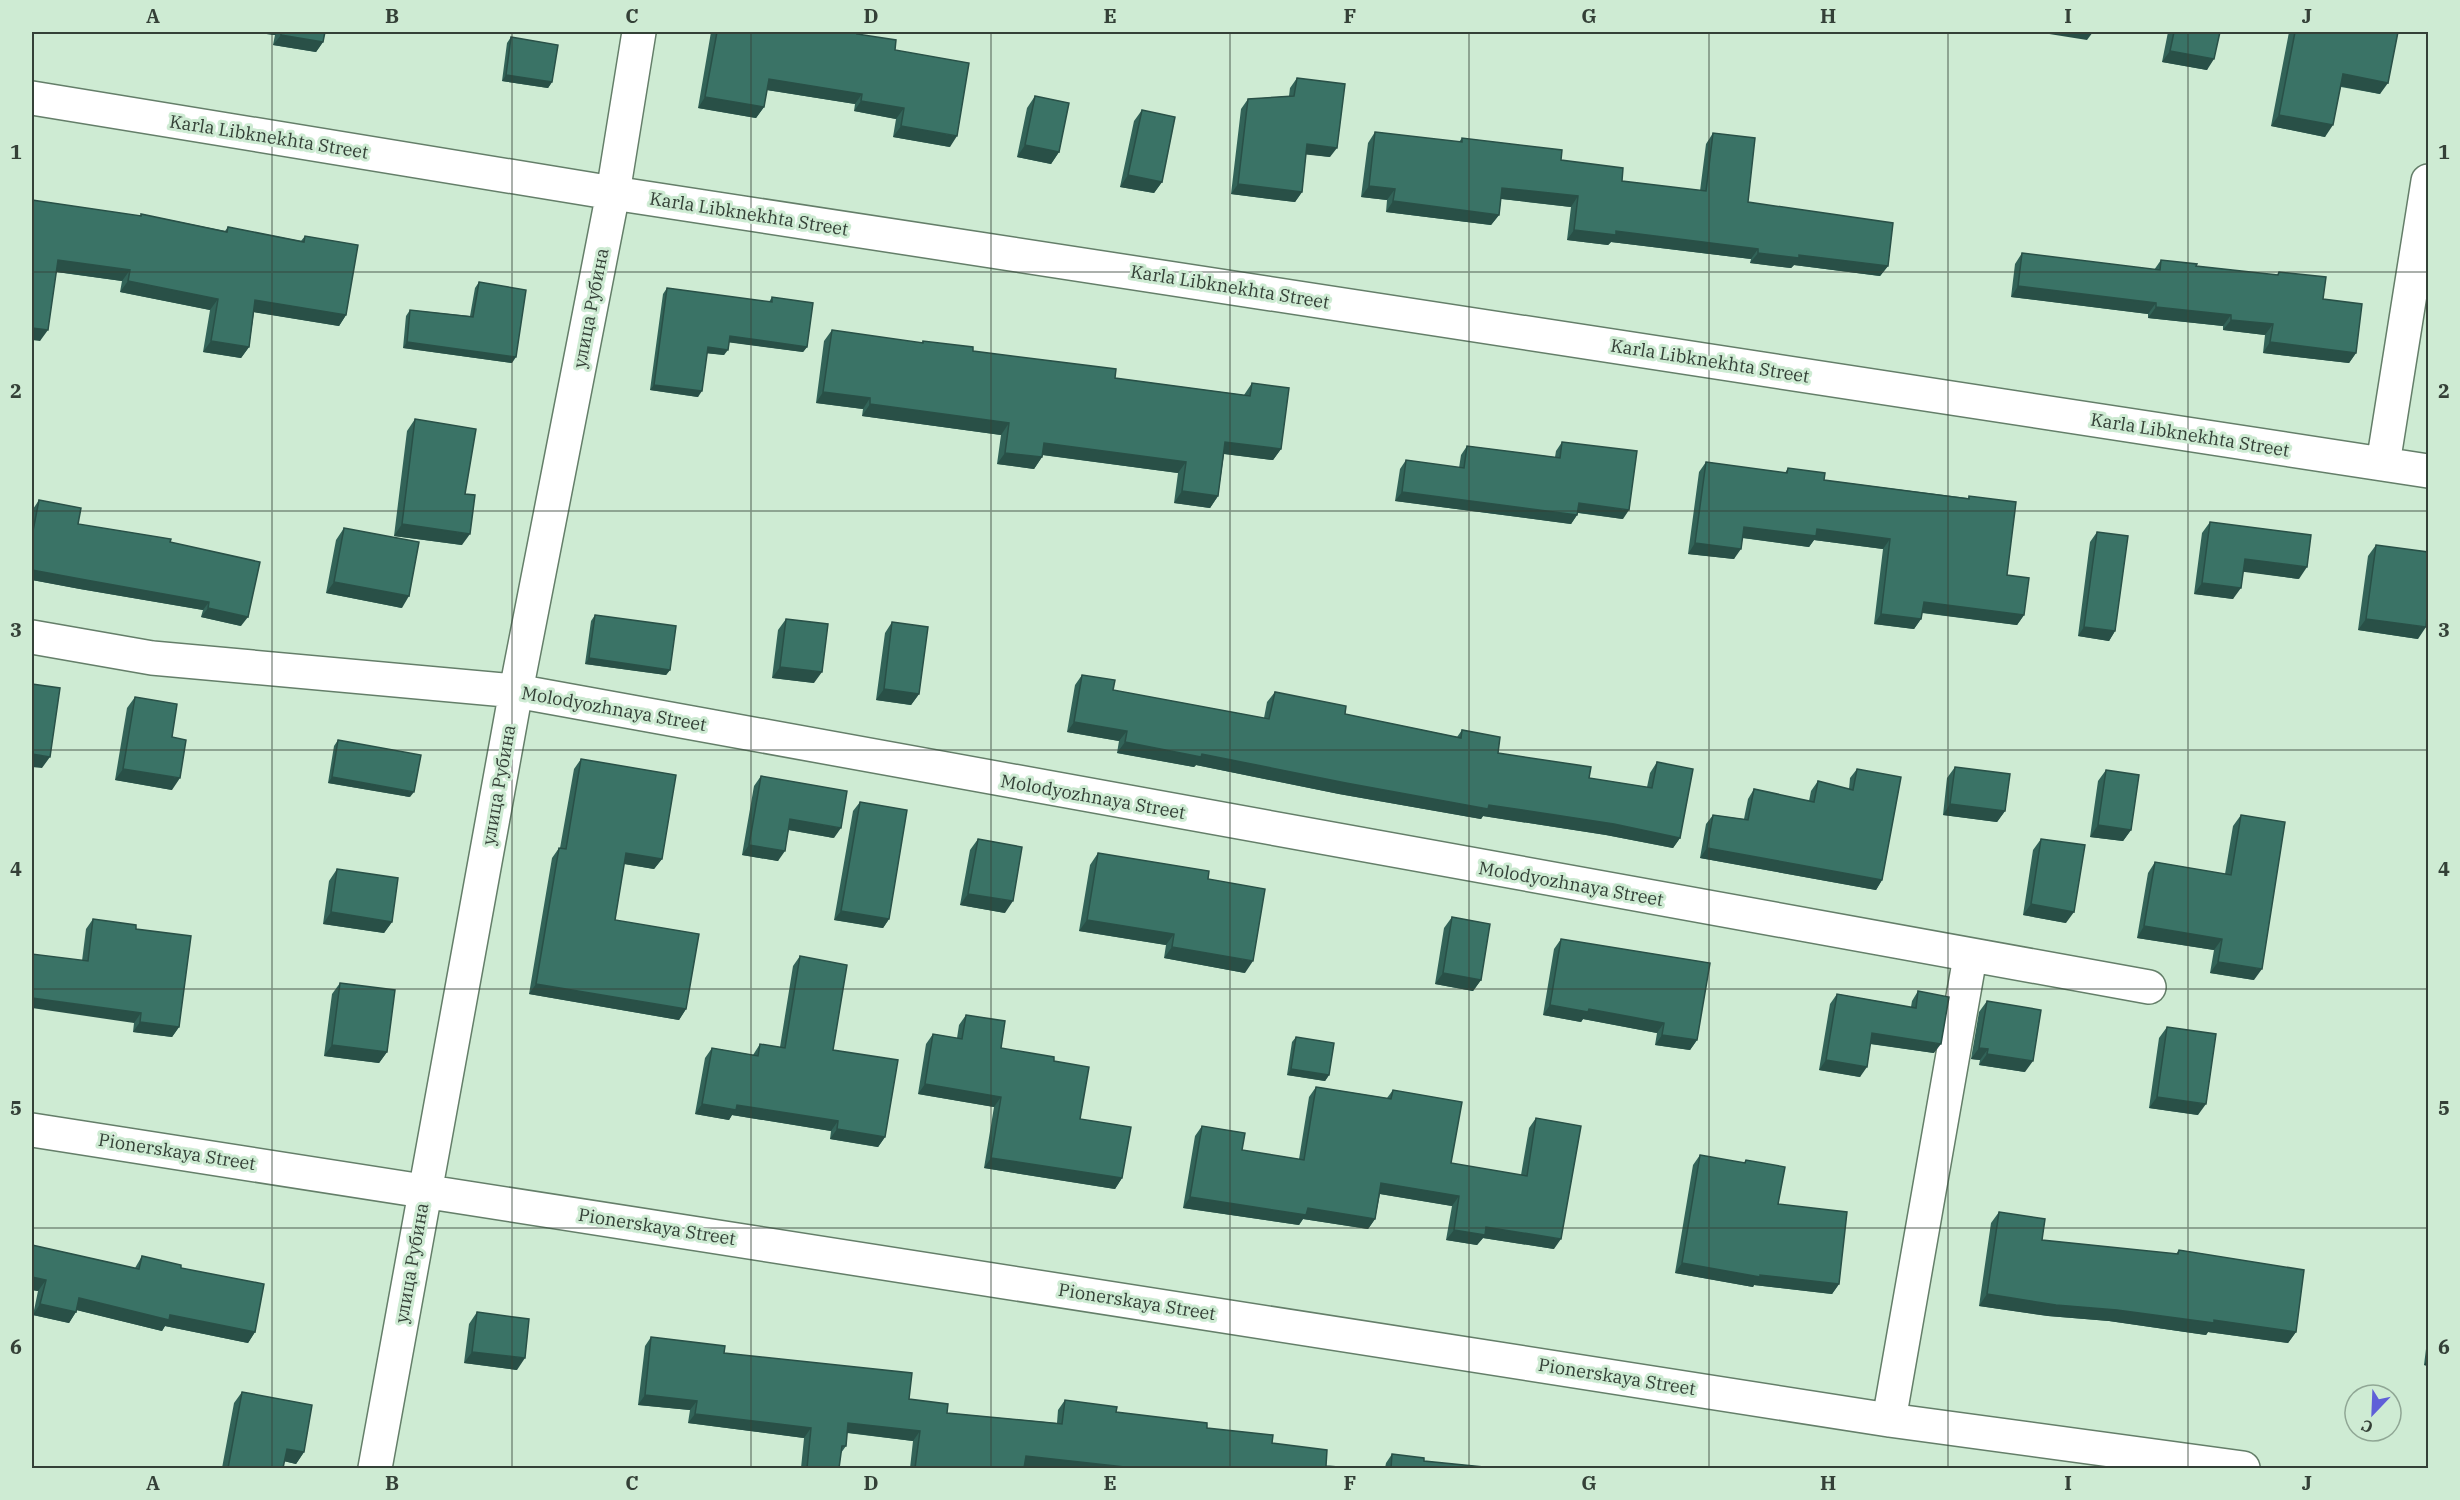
<svg xmlns="http://www.w3.org/2000/svg" width="2460" height="1500" font-family="'IBM Plex Serif',serif">
<style>
.lines{fill:none;stroke-linecap:round;stroke-linejoin:round}
.minor-casing{stroke:#647e69;stroke-width:36}
.minor{stroke:#fff;stroke-width:33}
.wall{fill:#326358}
.shaded-wall{fill:#295047}
.building{fill:#3a7366;stroke:#295047;stroke-width:1.5}
.grid{fill:none;stroke:#344037;stroke-width:1.5;stroke-opacity:0.55}
.labels{text-anchor:middle;stroke-width:6;stroke-linejoin:round;paint-order:stroke}
.street-label{font-size:18px;fill:#344037;stroke:#ceebd3}
.neatline{fill:none;stroke:#344037;stroke-width:2}
.grid-label{font-size:20px;text-anchor:middle;font-weight:bold;fill:#344037}
</style>
<rect width="100%" height="100%" fill="#ceebd3"/>
<g class="lines">
<defs>
<path id="minor" d="M32,98L613,193L2428,471
M2383,464L2428,181
M32,637L152,658L516,691L2149,987
M32,1130L1889,1420L2243,1468
M1889,1420L1970,957
M375,1468L516,691L613,193L639,32"/>
</defs>
<use href="#minor" class="minor-casing"/>
<use href="#minor" class="minor"/>
</g>
<path class="wall" d="M250,32H325L323,42L316,52L273,45L275,35Z
M711,32H858L857,34L895,50L950,147L893,137L896,119L854,111L855,104L767,90L764,107L756,118L698,108Z
M2168,32H2220L2207,70L2162,62Z
M2289,32H2398L2380,94L2341,87L2325,137L2271,126Z
M511,37L552,82L548,88L502,81L507,43Z
M1297,78L1330,157L1306,154L1302,192L1295,202L1231,194L1241,109L1248,99L1289,96L1290,88Z
M1035,96L1059,152L1051,164L1017,157L1027,108Z
M1142,110L1162,182L1154,193L1120,187L1134,121Z
M1375,132L1459,142L1462,138L1561,160L1622,181L1700,191L1706,144L1713,133L1748,202L1888,266L1880,276L1794,265L1791,268L1750,263L1751,259L1611,242L1608,245L1567,240L1571,207L1501,199L1499,215L1491,225L1386,212L1387,200L1361,197L1368,143Z
M32,200L140,216L141,214L225,231L228,227L301,241L305,236L346,315L339,326L254,312L249,347L241,358L203,352L210,310L120,292L122,281L56,272L40,341Z
M2022,253L2154,270L2161,260L2196,266L2277,275L2279,272L2323,299L2356,353L2349,363L2263,353L2265,335L2223,330V326L2148,318V314L2011,297L2015,264Z
M479,282L512,363L403,348L406,316L410,310L470,316L475,288Z
M667,288L769,302L772,297L807,347L803,352L729,342L724,355L707,353L698,397L650,390L663,294Z
M832,330L921,343L923,341L973,351L1115,378L1244,395L1252,383L1281,449L1273,460L1224,454L1218,496L1210,508L1174,503L1178,473L1042,455V457L1034,469L997,464L1001,435L862,416L863,409L816,403L824,341Z
M415,419L462,545L394,536L407,431Z
M1562,442L1623,519L1578,513L1577,515L1571,524L1395,501L1400,469L1406,460L1459,468L1461,455L1467,446L1555,457L1556,451Z
M1706,462L1785,473L1788,468L1824,480L1968,498L1969,496L2024,615L2017,625L1922,613L1921,619L1914,629L1874,624L1883,549L1814,540L1809,547L1742,538L1734,559L1688,554L1699,472Z
M39,500L78,524L170,542L241,626L201,617L203,610L80,589L32,580V514L33,509Z
M2210,522L2299,579L2243,571L2233,599L2194,594L2202,533Z
M344,528L402,608L326,593L336,540Z
M2097,532L2115,631L2109,641L2078,636L2090,542Z
M2376,545L2418,639L2358,630L2368,556Z
M595,615L670,670L666,675L585,664L591,621Z
M786,619L814,683L772,678L778,630Z
M892,622L919,694L911,705L876,700L885,633Z
M1082,675L1113,690L1264,718L1267,702L1275,692L1345,714L1457,737L1462,730L1498,753L1589,778L1647,787L1650,773L1657,762L1680,838L1673,848L1606,835L1483,816L1481,819L1339,794L1196,765L1194,767L1117,753L1119,741L1067,732L1075,685Z
M135,697L172,737V790L115,780L127,708Z
M338,740L410,797L328,783L334,746Z
M581,759L662,859L654,869L624,864L615,920L686,1009L679,1020L529,994L552,858L559,848H560L574,769Z
M1955,767L2005,811L1997,822L1943,815L1947,778Z
M1857,769L1882,880L1876,890L1700,858L1706,824L1713,815L1744,819L1748,799L1754,789L1809,801L1811,791L1818,781L1849,789L1850,778Z
M2106,770L2131,830L2123,841L2090,837L2098,781Z
M761,776L834,838L789,830L778,861L742,855L754,786Z
M860,802L889,919L883,928L834,920L853,811Z
M2241,815L2254,980L2210,973L2214,950L2137,938L2148,873L2155,862L2225,874L2233,826Z
M978,839L1005,913L960,905L970,850Z
M2041,839L2066,923L2023,915L2033,850Z
M1098,853L1208,879L1245,973L1164,958L1166,945L1079,931L1090,865Z
M337,869L392,922L384,933L323,924L329,881Z
M1452,917L1481,980L1473,991L1435,984L1444,928Z
M93,919L136,929L179,1027L172,1037L133,1032L134,1023L82,961L86,929Z
M1561,939L1697,1040L1690,1050L1655,1045L1657,1033L1583,1019L1581,1022L1543,1015L1554,949Z
M800,956L833,1050L885,1137L878,1147L830,1139L831,1131L732,1115L729,1120L695,1114L705,1058L712,1048L753,1055L760,1044L780,1047L793,966Z
M340,983L387,1052L379,1063L324,1056L332,994Z
M1918,991L1934,1053L1870,1044L1860,1077L1819,1070L1830,1004L1837,994L1911,1007L1912,1001Z
M1987,1001L2025,1072L1979,1065L1980,1060L1971,1059L1979,1012Z
M966,1015L1001,1048L1054,1061L1080,1119L1122,1178L1115,1189L984,1168L994,1107L918,1094L926,1044L933,1034L957,1038L959,1025Z
M2167,1027L2198,1115L2149,1108L2159,1038Z
M1296,1037L1329,1075L1325,1081L1287,1075L1292,1042Z
M1316,1087L1387,1098L1393,1090L1451,1163L1521,1175L1529,1128L1536,1118L1554,1249L1483,1238L1477,1245L1446,1240L1452,1206L1380,1194L1375,1219L1368,1229L1303,1219L1299,1225L1183,1208L1195,1136L1202,1126L1242,1150L1299,1159L1309,1097Z
M1700,1155L1744,1163L1746,1160L1839,1284L1832,1294L1754,1285L1753,1287L1675,1273L1693,1165Z
M1999,1212L2042,1240L2176,1254L2179,1250L2296,1332L2288,1343L2208,1332L2206,1335L2109,1321L2048,1316L1979,1306L1991,1223Z
M32,1245L135,1268L142,1256L181,1268L255,1332L248,1343L165,1326L162,1331L77,1310L69,1323L33,1315L38,1291L32,1290Z
M477,1312L517,1370L464,1363L469,1324Z
M2428,1333V1366L2424,1365Z
M651,1337L724,1353L909,1399L947,1413L1057,1423L1058,1410L1065,1400L1116,1412L1207,1428L1272,1443L1326,1466L1352,1468H1042L1025,1467L1024,1468H910L913,1441L847,1433L846,1446L841,1453L839,1468H801L804,1438L688,1423L690,1410L638,1405L645,1346Z
M242,1392L304,1452L296,1464L284,1461L283,1468H222L234,1403Z
M1392,1454L1424,1461L1494,1468H1385L1386,1463Z"/>
<path class="shaded-wall" d="M250,32H278L275,35Z
M2043,32H2093L2087,40L2043,33Z
M281,35L323,42L316,52L273,45Z
M2170,51L2214,59L2207,70L2162,62Z
M2343,74L2388,83L2380,94L2335,85Z
M506,75L552,82L548,88L502,81Z
M769,79L862,94L855,104L761,89Z
M705,97L764,107L756,118L698,108Z
M861,101L904,108L896,119L854,111Z
M2279,115L2333,125L2325,137L2271,126Z
M901,126L957,136L950,147L893,137Z
M1307,144L1337,148L1330,157L1301,154Z
M1025,145L1059,152L1051,164L1017,157Z
M1128,175L1162,182L1154,193L1120,187Z
M1238,184L1302,192L1295,202L1231,194Z
M1369,186L1395,189L1387,200L1361,197Z
M1502,188L1578,196L1571,207L1494,198Z
M1393,201L1499,215L1491,225L1386,212Z
M1574,230L1616,231L1758,249L1751,259L1611,242L1608,245L1567,240Z
M1758,253L1799,255L1888,266L1880,276L1794,265L1791,268L1750,263Z
M58,260L130,270L122,281L50,271Z
M128,281L218,299L210,310L120,292Z
M2018,286L2156,303L2148,314L2011,297Z
M255,300L346,315L339,326L247,311Z
M2156,307L2231,315L2223,326L2148,318Z
M2231,320L2273,324L2265,335L2223,330Z
M32,328L48,330L40,341L32,340Z
M730,336L807,347L803,352L726,342Z
M211,341L249,347L241,358L203,352Z
M407,342L516,357L512,363L403,348Z
M2270,342L2356,353L2349,363L2263,353Z
M708,347L728,350L724,355L704,353Z
M654,385L702,391L698,397L650,390Z
M823,392L870,398L863,409L816,403Z
M870,404L1009,423L1001,435L862,416Z
M1225,442L1281,449L1273,460L1217,453Z
M1044,443L1186,462L1178,473L1036,454Z
M1005,453L1042,457L1034,469L997,464Z
M1182,491L1218,496L1210,508L1174,503Z
M1402,492L1577,515L1571,524L1395,501Z
M1579,503L1629,510L1623,519L1573,512Z
M402,524L470,534L462,545L394,536Z
M1744,527L1817,529L1890,539L1883,549L1814,540L1809,547L1737,537Z
M1695,543L1741,549L1734,559L1688,554Z
M2245,559L2307,567L2299,579L2237,571Z
M32,570L209,602L203,610L80,589L32,580Z
M334,582L409,596L402,608L326,593Z
M2202,583L2241,588L2233,599L2194,594Z
M1924,602L2024,615L2017,625L1917,612Z
M208,608L248,617L241,626L201,617Z
M1881,614L1921,619L1914,629L1874,624Z
M2366,619L2426,627L2418,639L2358,630Z
M2084,627L2115,631L2109,641L2078,636Z
M589,658L670,670L666,675L585,664Z
M780,667L822,672L814,683L772,678Z
M884,689L919,694L911,705L876,700Z
M1074,722L1127,731L1119,741L1067,732Z
M1125,742L1202,754L1489,805L1614,824L1680,838L1673,848L1606,835L1483,816L1481,819L1339,794L1196,765L1194,767L1117,753Z
M32,754L50,757L42,768L32,767Z
M123,769L180,778L172,790L115,780Z
M332,777L414,792L410,797L328,783Z
M1950,804L2005,811L1997,822L1943,815Z
M790,819L841,828L834,838L783,829Z
M2098,825L2131,830L2123,841L2090,837Z
M749,845L785,851L778,861L742,855Z
M1707,848L1882,880L1876,890L1700,858Z
M626,853L662,859L654,869L619,863Z
M968,894L1013,901L1005,913L960,905Z
M2031,904L2074,912L2066,923L2023,915Z
M841,911L889,919L883,928L834,920Z
M331,912L392,922L384,933L323,924Z
M1087,920L1174,934L1166,945L1079,931Z
M2144,926L2222,939L2214,950L2137,938Z
M1172,947L1253,961L1245,973L1164,958Z
M2218,962L2262,969L2254,980L2210,973Z
M1443,973L1481,980L1473,991L1435,984Z
M536,984L686,1009L679,1020L529,994Z
M32,998L141,1013L134,1023L32,1008Z
M1550,1005L1589,1009L1664,1023L1657,1033L1583,1019L1581,1022L1543,1015Z
M140,1022L179,1027L172,1037L133,1032Z
M1872,1033L1941,1044L1934,1053L1865,1043Z
M1662,1035L1697,1040L1690,1050L1655,1045Z
M332,1045L387,1052L379,1063L324,1056Z
M1979,1048L1988,1049L1980,1060L1971,1059Z
M1987,1054L2033,1061L2025,1072L1979,1065Z
M1826,1060L1867,1067L1860,1077L1819,1070Z
M1291,1069L1329,1075L1325,1081L1287,1075Z
M925,1084L1001,1097L994,1107L918,1094Z
M2157,1097L2206,1104L2198,1115L2149,1108Z
M702,1104L737,1105L838,1121L831,1131L732,1115L729,1120L695,1114Z
M837,1129L885,1137L878,1147L830,1139Z
M991,1158L1122,1178L1115,1189L984,1168Z
M1381,1183L1459,1196L1452,1206L1374,1193Z
M1190,1197L1308,1208L1375,1219L1368,1229L1303,1219L1299,1225L1183,1208Z
M1486,1227L1561,1239L1554,1249L1483,1238L1477,1245L1446,1240L1454,1230Z
M1682,1263L1760,1275L1839,1284L1832,1294L1754,1285L1753,1287L1675,1273Z
M32,1277L46,1280L38,1291L32,1290Z
M1987,1294L2214,1320L2296,1332L2288,1343L2208,1332L2206,1335L2109,1321L2048,1316L1979,1306Z
M79,1298L170,1315L255,1332L248,1343L165,1326L162,1331L72,1309Z
M40,1304L76,1312L69,1323L33,1315Z
M472,1352L525,1358L517,1370L464,1363Z
M2428,1359V1366L2424,1365Z
M645,1395L697,1401L690,1410L638,1405Z
M695,1414L811,1428L804,1438L688,1423Z
M848,1423L920,1431L913,1441L842,1432Z
M287,1449L304,1452L296,1464L279,1460Z
M1026,1456L1134,1468H1042L1019,1466Z"/>
<path class="building" d="M281,32H325L323,42L281,35Z
M717,32H858L857,34L896,40L895,50L969,63L957,136L901,126L904,108L861,101L862,94L769,79L764,107L705,97Z
M2174,32H2220L2214,59L2170,51Z
M2295,32H2398L2388,83L2343,74L2333,125L2279,115Z
M511,37L558,45L552,82L506,75Z
M1297,78L1345,84L1337,148L1307,144L1302,192L1238,184L1248,99L1294,96Z
M1035,96L1069,103L1059,152L1025,145Z
M1142,110L1175,117L1162,182L1128,175Z
M1375,132L1462,142V138L1562,150L1561,160L1623,168L1622,181L1706,191L1713,133L1755,138L1748,202L1893,223L1888,266L1799,255V258L1758,253V249L1616,231V235L1574,230L1578,196L1502,188L1499,215L1393,201L1395,189L1369,186Z
M32,200L141,216V214L227,232L228,227L304,242L305,236L358,245L346,315L255,300L249,347L211,341L218,299L128,281L130,270L58,260L48,330L32,328Z
M2022,253L2160,270L2161,260L2197,264L2196,266L2278,275L2279,272L2326,277L2323,299L2362,304L2356,353L2270,342L2273,324L2231,320V315L2156,307V303L2018,286Z
M479,282L526,290L516,357L407,342L410,310L473,317Z
M667,288L772,302V297L813,303L807,347L730,336L728,350L708,347L702,391L654,385Z
M832,330L923,343V341L973,347V351L1116,369L1115,378L1250,396L1252,383L1289,388L1281,449L1225,442L1218,496L1182,491L1186,462L1044,443L1042,457L1005,453L1009,423L870,404V398L823,392Z
M415,419L476,429L465,494L475,495L470,534L402,524Z
M1562,442L1637,451L1629,510L1579,503L1577,515L1402,492L1406,460L1464,468L1467,446L1560,458Z
M1706,462L1787,473L1788,468L1825,473L1824,480L1969,499V496L2016,502L2007,575L2029,578L2024,615L1924,602L1921,619L1881,614L1890,539L1817,529L1816,536L1744,527L1741,549L1695,543Z
M39,500L81,508L78,524L171,539L170,542L260,562L248,617L208,608L209,602L86,580L32,570V531H33Z
M2210,522L2311,535L2307,567L2245,559L2241,588L2202,583Z
M344,528L419,542L409,596L334,582Z
M2097,532L2128,536L2115,631L2084,627Z
M2376,545L2428,552V605L2426,627L2366,619Z
M595,615L676,626L670,670L589,658Z
M786,619L828,624L822,672L780,667Z
M892,622L928,627L919,694L884,689Z
M1082,675L1115,680L1113,690L1269,719L1275,692L1346,706L1345,714L1461,738L1462,730L1500,737L1498,753L1591,767L1589,778L1652,788L1657,762L1693,769L1680,838L1614,824L1489,805L1488,809L1346,783L1202,754L1201,757L1125,742L1127,731L1074,722Z
M32,684L60,688L50,757L32,754Z
M135,697L177,704L172,737L186,740L180,778L123,769Z
M338,740L421,755L414,792L332,777Z
M581,759L676,775L662,859L626,853L615,920L699,934L686,1009L536,984L559,848L566,849Z
M1955,767L2010,774L2005,811L1950,804Z
M1857,769L1901,777L1882,880L1707,848L1713,815L1748,820L1754,789L1814,802L1818,781L1853,790Z
M2106,770L2139,775L2131,830L2098,825Z
M761,776L847,791L841,828L790,819L785,851L749,845Z
M860,802L907,810L889,919L841,911Z
M2241,815L2285,822L2262,969L2218,962L2222,939L2144,926L2155,862L2231,875Z
M978,839L1022,847L1013,901L968,894Z
M2041,839L2085,845L2074,912L2031,904Z
M1098,853L1209,871L1208,879L1265,889L1253,961L1172,947L1174,934L1087,920Z
M337,869L398,878L392,922L331,912Z
M1452,917L1490,924L1481,980L1443,973Z
M93,919L136,925V929L191,936L179,1027L140,1022L141,1013L32,998V954L88,961Z
M1561,939L1710,963L1697,1040L1662,1035L1664,1023L1589,1009L1588,1012L1550,1005Z
M800,956L847,965L833,1050L898,1060L885,1137L837,1129L838,1121L737,1105L736,1110L702,1104L712,1048L758,1056L760,1044L785,1048Z
M340,983L395,990L387,1052L332,1045Z
M1918,991L1949,997L1941,1044L1872,1033L1867,1067L1826,1060L1837,994L1916,1008Z
M1987,1001L2041,1010L2033,1061L1987,1054L1988,1049L1979,1048Z
M966,1015L1005,1021L1001,1048L1054,1057V1061L1089,1067L1080,1119L1131,1127L1122,1178L991,1158L1001,1097L925,1084L933,1034L962,1039Z
M2167,1027L2216,1034L2206,1104L2157,1097Z
M1296,1037L1334,1043L1329,1075L1291,1069Z
M1316,1087L1391,1099L1393,1090L1462,1102L1451,1163L1527,1176L1536,1118L1581,1126L1561,1239L1486,1227L1485,1235L1454,1230L1459,1196L1381,1183L1375,1219L1308,1208L1306,1215L1190,1197L1202,1126L1245,1133L1242,1150L1304,1160Z
M1700,1155L1745,1163L1746,1160L1785,1167L1778,1204L1847,1212L1839,1284L1760,1275V1277L1682,1263Z
M1999,1212L2045,1219L2042,1240L2178,1254L2179,1250L2304,1270L2296,1332L2214,1320V1323L2117,1310L2056,1305L1987,1294Z
M32,1245L139,1269L142,1256L181,1265V1268L264,1284L255,1332L170,1315L169,1320L79,1298L76,1312L40,1304L46,1280L32,1277Z
M477,1312L529,1319L525,1358L472,1352Z
M651,1337L725,1346L724,1353L912,1373L909,1399L948,1404L947,1413L1062,1424L1065,1400L1117,1407L1116,1412L1207,1423V1428L1273,1435L1272,1443L1327,1450L1326,1466L1352,1468H1134L1026,1456L1024,1468H915L920,1431L848,1423L846,1446H842L839,1468H807L811,1428L695,1414L697,1401L645,1395Z
M242,1392L312,1405L304,1452L287,1449L283,1468H228Z
M1392,1454L1424,1458V1461L1494,1468H1391Z"/>
<path class="grid" d="M272,32V1468M512,32V1468M751,32V1468M991,32V1468M1230,32V1468M1469,32V1468M1709,32V1468M1948,32V1468M2188,32V1468M32,272H2428M32,511H2428M32,750H2428M32,989H2428M32,1228H2428"/>
<g class="labels">
<g class="street-label">
<text transform="translate(269 137) rotate(9)" y="6">Karla Libknekhta Street</text>
<text transform="translate(749 214) rotate(9)" y="6">Karla Libknekhta Street</text>
<text transform="translate(1230 287) rotate(9)" y="6">Karla Libknekhta Street</text>
<text transform="translate(591 308) rotate(-79)" y="6">улица Рубина</text>
<text transform="translate(1710 361) rotate(9)" y="6">Karla Libknekhta Street</text>
<text transform="translate(2190 435) rotate(9)" y="6">Karla Libknekhta Street</text>
<text transform="translate(614 709) rotate(10)" y="6">Molodyozhnaya Street</text>
<text transform="translate(499 785) rotate(-80)" y="6">улица Рубина</text>
<text transform="translate(1093 797) rotate(10)" y="6">Molodyozhnaya Street</text>
<text transform="translate(1571 884) rotate(10)" y="6">Molodyozhnaya Street</text>
<text transform="translate(177 1152) rotate(9)" y="6">Pionerskaya Street</text>
<text transform="translate(657 1227) rotate(9)" y="6">Pionerskaya Street</text>
<text transform="translate(412 1263) rotate(-80)" y="6">улица Рубина</text>
<text transform="translate(1137 1302) rotate(9)" y="6">Pionerskaya Street</text>
<text transform="translate(1617 1377) rotate(9)" y="6">Pionerskaya Street</text>
</g>
</g>
<rect width="2460" height="1500" fill="none" stroke="#ceebd3" stroke-width="66"/>
<g transform="translate(2373 1413) rotate(203)"><circle r="28" fill="#ceebd3" stroke="#90a795" stroke-width="1.5"/>
<path d="M0-4.5L10 22L0 15L-10 22Z" fill="#5f5fd8"/>
<text y="-9" font-size="16" font-weight="bold" text-anchor="middle" fill="#344037">С</text>
</g>
<rect x="33" y="33" width="2394" height="1434" class="neatline"/>
<g class="grid-label">
<text x="153" y="23">A</text>
<text x="392" y="23">B</text>
<text x="632" y="23">C</text>
<text x="871" y="23">D</text>
<text x="1110" y="23">E</text>
<text x="1350" y="23">F</text>
<text x="1589" y="23">G</text>
<text x="1828" y="23">H</text>
<text x="2068" y="23">I</text>
<text x="2307" y="23">J</text>
<text x="16" y="159">1</text>
<text x="2444" y="159">1</text>
<text x="16" y="398">2</text>
<text x="2444" y="398">2</text>
<text x="16" y="637">3</text>
<text x="2444" y="637">3</text>
<text x="16" y="876">4</text>
<text x="2444" y="876">4</text>
<text x="16" y="1115">5</text>
<text x="2444" y="1115">5</text>
<text x="16" y="1354">6</text>
<text x="2444" y="1354">6</text>
<text x="153" y="1490">A</text>
<text x="392" y="1490">B</text>
<text x="632" y="1490">C</text>
<text x="871" y="1490">D</text>
<text x="1110" y="1490">E</text>
<text x="1350" y="1490">F</text>
<text x="1589" y="1490">G</text>
<text x="1828" y="1490">H</text>
<text x="2068" y="1490">I</text>
<text x="2307" y="1490">J</text>
</g>
</svg>
